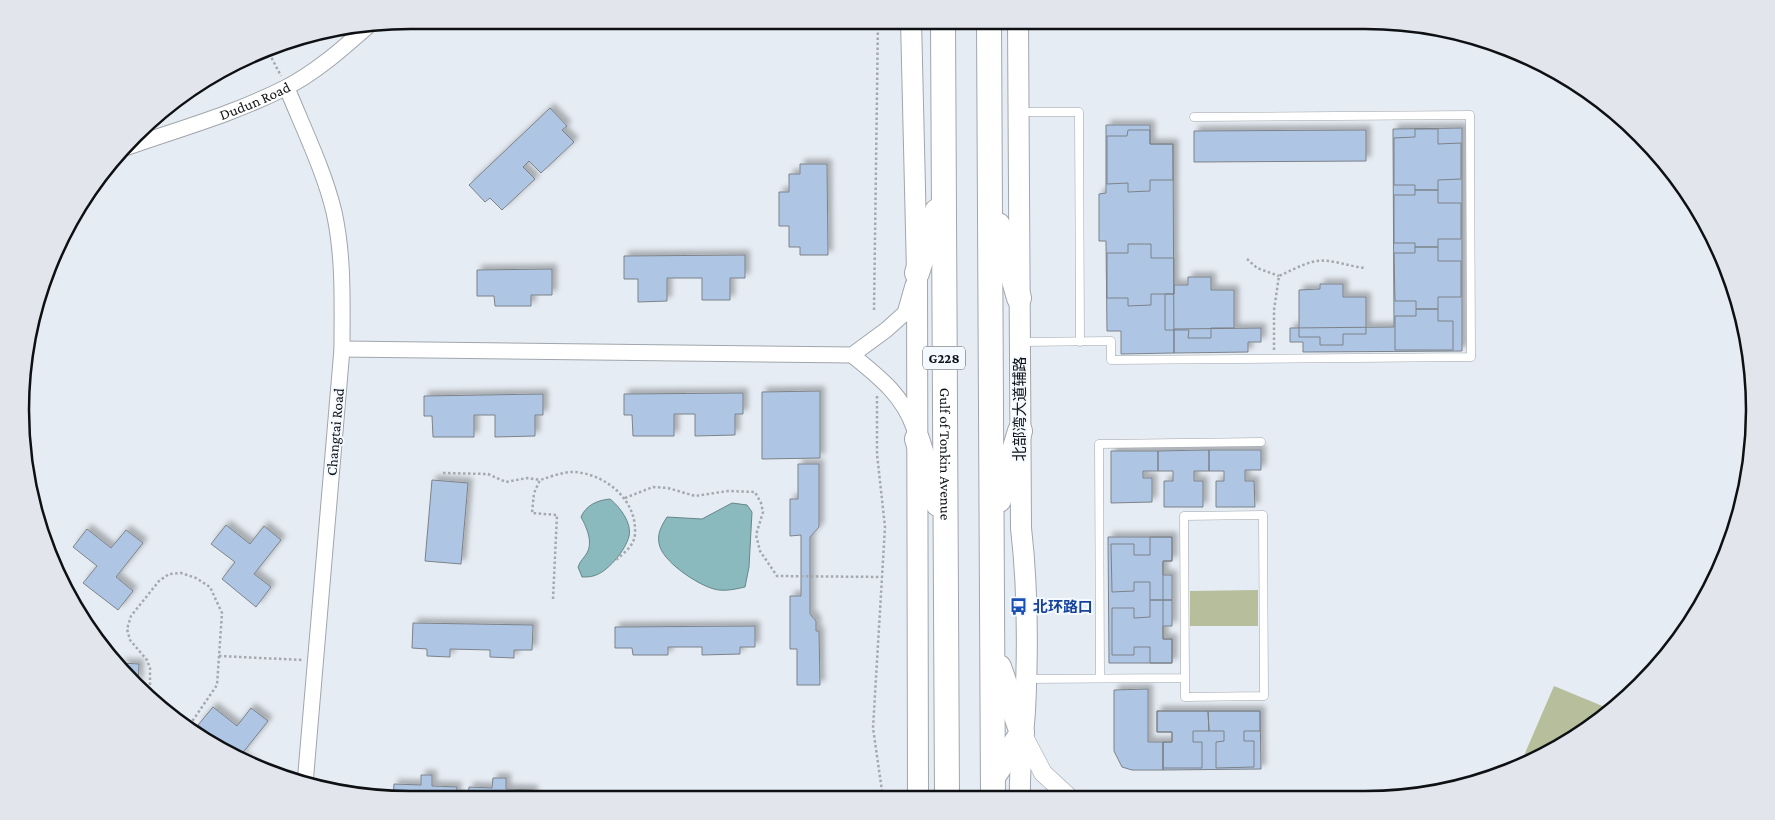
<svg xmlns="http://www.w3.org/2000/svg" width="1775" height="820" font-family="'Crimson Pro','Noto Sans SC',serif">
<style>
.green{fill:#b6be9b}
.water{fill:#8ababd;stroke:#65878a}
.building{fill:#aec6e4;stroke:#7d8289;filter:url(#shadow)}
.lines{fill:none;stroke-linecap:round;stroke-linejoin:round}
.service-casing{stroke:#a0a6ac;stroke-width:9}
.minor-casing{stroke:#a0a6ac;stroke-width:17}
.tertiary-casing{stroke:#a0a6ac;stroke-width:19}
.secondary-casing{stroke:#a0a6ac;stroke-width:22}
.trunk-casing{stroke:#a0a6ac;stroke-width:26}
.path{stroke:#a4a9af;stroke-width:2.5;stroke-dasharray:2.5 2.5;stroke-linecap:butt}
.service{stroke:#fff;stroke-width:8}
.minor{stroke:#fff;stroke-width:15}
.tertiary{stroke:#fff;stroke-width:18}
.secondary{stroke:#fff;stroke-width:20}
.trunk{stroke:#fff;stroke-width:24}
.labels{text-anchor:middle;stroke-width:4;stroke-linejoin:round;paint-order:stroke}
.shield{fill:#f4f9ff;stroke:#53565a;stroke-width:1}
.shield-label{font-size:14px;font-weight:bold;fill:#0e1013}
.street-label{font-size:15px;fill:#0e1013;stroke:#f4f9ff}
.transit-label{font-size:15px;font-weight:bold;fill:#164399;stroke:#f4f9ff;text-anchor:start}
.rim{fill:none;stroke:#0e1013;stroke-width:2.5}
</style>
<defs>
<filter id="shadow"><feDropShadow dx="4.5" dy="-4.5" stdDeviation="2.5" flood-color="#0004"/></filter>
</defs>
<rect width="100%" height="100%" fill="#e6ecf3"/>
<path class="green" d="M1258,590V626H1190V591Z
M1554,686L1612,710L1603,719L1528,762L1522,760Z"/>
<path class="water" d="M610,499C620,507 632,523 629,536C626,550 607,573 593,576C590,577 585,577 582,577L578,567C580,561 584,558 587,553C593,542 587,528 581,517C586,505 598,500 610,499Z
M732,503L747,505L752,512L749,567L745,587C736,589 724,592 714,589C698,585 661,561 659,543C657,533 662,525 667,517L702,519Z"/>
<path class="building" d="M550,108L567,126L562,130L574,142L541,173L529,161L523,167L535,179L502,210L490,198L485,202L469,185Z
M1106,125H1150V144H1173L1174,353L1121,354V331H1107L1106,241H1099V194L1106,193Z
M1462,128V351L1303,352V342H1290V328L1394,327L1393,129Z
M1415,129H1438V144L1461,143V179L1438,180V190H1415V185H1394V138L1415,137Z
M1128,130H1150V144H1173V180H1150V191L1128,192V183L1107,184V136H1127Z
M1366,130V161L1194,162V131Z
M800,164H827L828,255H800V247H789V226H779V192H789V174H800Z
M1415,190H1438V203H1461V239H1438V247H1415V243H1394V195H1415Z
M1128,244H1151V258H1174V294H1151V305L1128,306V298H1107V253H1128Z
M1415,247H1438V261H1461V297H1438V309H1416V301H1395L1394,253H1415Z
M745,255V278H730V300H702V278H667V301L638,302V279H624V256Z
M552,269V295H531V306H495L494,296H477V270Z
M1188,277H1211V290H1234V328H1211V338H1188L1189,330H1165V294H1174V285H1188Z
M1320,284H1343V297H1366V334H1343V345H1320V337H1299V290L1320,289Z
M1416,309H1438V321H1453V350H1395V316H1416Z
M1261,328V342H1248V352L1174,353V329Z
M820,391V458L762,459V392Z
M743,393V414H735V435L695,436V414H674V436H633L632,415H624V394Z
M543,394V415H535V436L495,437V415H474V437H433L432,416H424V396Z
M1209,450H1261V470H1245V481H1254L1255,507H1216V481H1224V471H1209Z
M1209,450V471H1194V481H1203V507H1164V481H1173V471H1158V451Z
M1111,451H1158V471H1143V478H1152V502L1111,503Z
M798,464H819V527L810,537V614L816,621V631H819L820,685H797V649H790V596H801V535L790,536V499H798Z
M432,480L468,483L461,564L425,561Z
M226,525L250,544L264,526L281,540L254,574L271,587L256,607L222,579L235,562L211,544Z
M87,529L111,548L126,530L143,543L116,577L133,591L118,610L83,583L97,566L73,547Z
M1108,537H1172V561H1163V639H1172V663H1109Z
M1150,537H1172V561H1163V575H1172V600H1150V582H1134V591L1112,592L1111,544H1134V555H1150Z
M1150,600H1172V626H1163V639H1172V663H1150V647H1134V655H1112V608H1134V618L1150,617Z
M413,623L533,625L532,650H514V658L490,657V650L450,649V657L427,656V649L412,648Z
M755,626V647H740V654L702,655V647H668V655H633L632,648H615V627Z
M120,663L139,664L138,685Z
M1148,689V742H1163V770H1132L1122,767L1114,751V690Z
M213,707L237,726L251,708L268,721L241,755L258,768L221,745L222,744L198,725Z
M1157,711H1260L1261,769L1163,770V742H1172V732H1157Z
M1157,711H1208L1209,731H1193V742H1202V768H1163V742H1172V732H1157Z
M1208,711H1260V731H1244V741H1254V767L1216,768V742L1224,741V731H1209Z
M421,775H432V786L457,787L456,797L468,798L469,787L492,788L493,778H506V789L533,790V800L393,798L394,784L421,785Z"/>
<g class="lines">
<defs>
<path id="service" d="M1020,112H1079L1080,342
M1022,342L1111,341V360L1471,357L1470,115L1194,117
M1100,678L1099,444L1261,442
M1026,679L1185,678V697L1264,696L1263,515L1184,516L1185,678"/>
<g id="minor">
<path d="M287,88C303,128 324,170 334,212C344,257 342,304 342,349L305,784"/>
<path id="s1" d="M128,147C182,128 233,114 285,88C315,73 342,49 367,27"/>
<path d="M342,349L852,355L886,330L905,313L913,285"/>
<path d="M852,355C878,376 903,395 914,428"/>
</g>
<path id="tertiary" d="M1022,733L1043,773L1070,798"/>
<path id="secondary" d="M911,20L917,273L918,798
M1018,20L1021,528C1028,588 1028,650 1025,711C1023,740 1019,768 1020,798"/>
<g id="trunk">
<path id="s2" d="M943,20L947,798"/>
<path d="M989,20L993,798"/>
<path d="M998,225L1019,298"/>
<path d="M917,273L937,211"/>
<path d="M917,439L938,504"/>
<path d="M999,500L1020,431"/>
<path d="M993,777L1022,733L999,667"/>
</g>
</defs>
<use href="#service" class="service-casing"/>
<use href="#minor" class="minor-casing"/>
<use href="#tertiary" class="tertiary-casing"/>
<use href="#secondary" class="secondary-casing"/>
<use href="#trunk" class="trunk-casing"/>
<path class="path" d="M267,49L281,76
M1247,259L1257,268L1279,276
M874,310L878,20
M1274,350V310L1279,276C1290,271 1301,265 1312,262C1328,257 1349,267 1366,268
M877,396V454L885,527L873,728L883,798
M443,473L488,474L506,482L527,478L540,480
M625,498L653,487L668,488L695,496L728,491L755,492L761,503L763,512L756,535L760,551L777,576L882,577
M553,599L557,515L532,513L534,493L540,480C550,477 562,472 573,472C604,473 637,499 635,533C635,545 624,553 616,560
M219,656L303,660
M150,700V668L147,660L130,640L127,629L131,616L159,581L169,574L181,573L196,578L210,587L222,613L217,685L189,726"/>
<use href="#service" class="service"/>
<use href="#minor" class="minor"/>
<use href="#tertiary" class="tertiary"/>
<use href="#secondary" class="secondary"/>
<use href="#trunk" class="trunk"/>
</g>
<defs>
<symbol id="bus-bare" viewBox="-9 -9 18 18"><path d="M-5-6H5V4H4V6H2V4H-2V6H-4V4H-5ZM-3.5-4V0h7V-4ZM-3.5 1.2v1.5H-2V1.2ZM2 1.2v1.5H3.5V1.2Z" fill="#1a4fb4" stroke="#f4f9ff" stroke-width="2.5" paint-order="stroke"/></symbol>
</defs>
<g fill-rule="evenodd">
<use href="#bus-bare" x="1006" y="594" width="25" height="25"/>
</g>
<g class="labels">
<rect class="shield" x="923" y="346.5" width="42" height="23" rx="4"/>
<g class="shield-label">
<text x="944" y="363">G228</text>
</g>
<g class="street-label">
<text dy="5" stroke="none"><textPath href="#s1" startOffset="135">Dudun Road</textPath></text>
<text transform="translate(1020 409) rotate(-90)" y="5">北部湾大道辅路</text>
<text transform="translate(335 432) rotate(-85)" y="5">Changtai Road</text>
<text dy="5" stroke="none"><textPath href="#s2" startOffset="434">Gulf of Tonkin Avenue</textPath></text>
</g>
<g class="transit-label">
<text x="1033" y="612">北环路口</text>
</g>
</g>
<path d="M0 0H1775V820H0ZM410 29H1365A381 381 0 0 1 1746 410V410A381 381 0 0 1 1365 791H410A381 381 0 0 1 29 410V410A381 381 0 0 1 410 29Z" fill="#e2e6ec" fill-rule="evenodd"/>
<path class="rim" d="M410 29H1365A381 381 0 0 1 1746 410V410A381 381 0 0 1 1365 791H410A381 381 0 0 1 29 410V410A381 381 0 0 1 410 29Z"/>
</svg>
